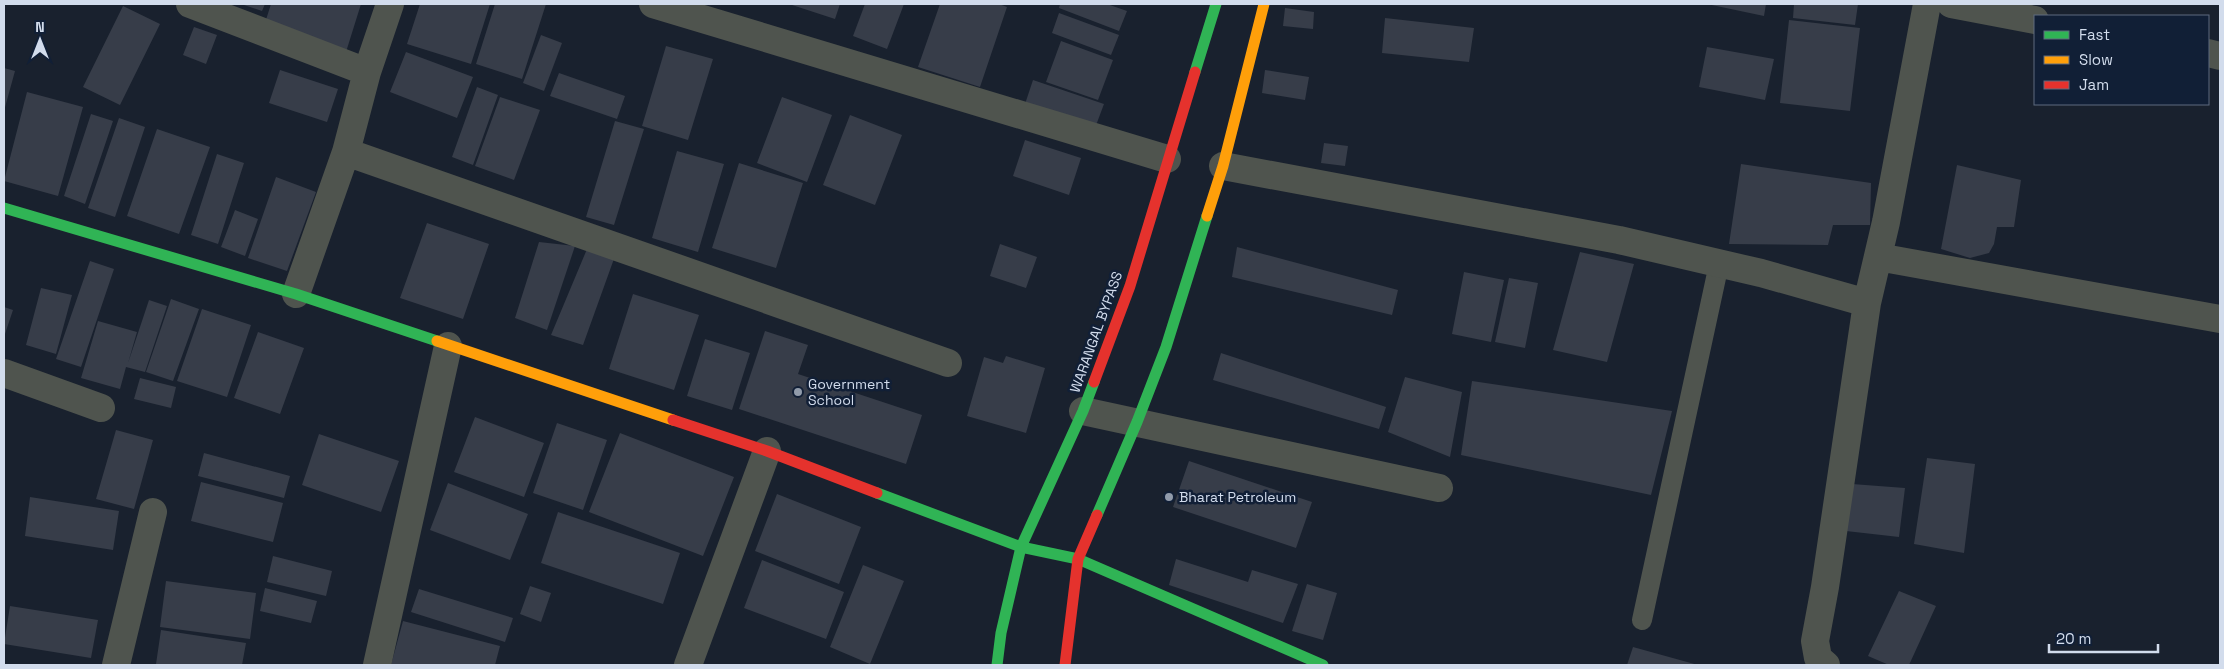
<svg xmlns="http://www.w3.org/2000/svg" width="2224" height="669" font-family="'Space Grotesk',sans-serif">
<style>
.building{fill:#373d49}
.lines{fill:none;stroke-linecap:round;stroke-linejoin:round}
.lane{stroke:#4f544e;stroke-width:20}
.street{stroke:#4f544e;stroke-width:28}
.fast{stroke:#30b455;stroke-width:11}
.slow{stroke:#ff9f0a;stroke-width:11}
.jam{stroke:#e5322d;stroke-width:11}
.poi-dot{fill:#919baa;stroke:#111f36;stroke-width:2}
.labels{text-anchor:middle;stroke-width:5;stroke-linejoin:round;paint-order:stroke}
.street-label{font-size:14px;fill:#d2dcec;stroke:#111f36}
.poi-label{font-size:14px;fill:#d2dcec;stroke:#111f36;text-anchor:start}
</style>
<rect width="100%" height="100%" fill="#19212e"/>
<path class="building" d="M241,4H265L262,11Z
M271,4H361L346,52L264,26Z
M420,4H490L471,64L407,44Z
M495,4H546L522,79L476,64Z
M789,4H840L835,19Z
M865,4H904L887,49L853,36Z
M940,4H999L1007,7L980,87L918,67Z
M1060,4H1107L1127,11L1119,31L1059,8Z
M1707,4H1766L1764,16Z
M1794,4H1858L1855,25L1793,18Z
M123,6L160,24L120,105L83,87Z
M1285,8L1314,12L1313,29L1283,26Z
M1059,13L1119,35L1111,55L1052,33Z
M1385,18L1474,28L1469,62L1382,53Z
M1789,20L1860,28L1850,111L1780,103Z
M194,27L217,35L206,64L183,55Z
M541,35L562,43L544,91L523,83Z
M1061,41L1113,60L1098,100L1046,82Z
M666,46L713,59L688,140L642,126Z
M1707,47L1774,59L1765,100L1699,87Z
M406,52L473,77L457,118L390,92Z
M4,68L15,71L4,111Z
M280,70L338,89L327,122L269,103Z
M1265,70L1309,77L1305,100L1262,93Z
M559,73L625,96L617,119L550,96Z
M1033,80L1104,104L1095,128L1025,104Z
M477,87L498,95L473,165L452,157Z
M27,92L83,107L58,196L4,181Z
M500,97L540,110L514,180L475,166Z
M782,97L832,115L807,182L757,163Z
M91,114L113,121L85,204L64,196Z
M850,115L902,135L875,205L823,185Z
M119,118L145,127L115,217L88,208Z
M615,121L644,129L614,225L586,217Z
M157,129L210,147L179,234L127,216Z
M1025,140L1081,158L1069,195L1013,176Z
M1324,143L1348,146L1345,166L1321,163Z
M677,151L724,164L698,252L652,238Z
M217,154L244,163L218,244L191,235Z
M739,163L803,183L776,268L712,248Z
M1741,164L1871,183L1870,225H1833L1828,245L1729,244Z
M1957,165L2021,180L2014,227H1997L1994,244L1989,253L1970,258L1941,249Z
M276,177L316,192L287,271L248,258Z
M235,210L258,219L245,256L221,247Z
M427,223L489,244L463,319L400,298Z
M539,242L575,246L547,330L515,318Z
M1000,244L1037,257L1026,288L990,276Z
M1237,247L1398,290L1392,315L1232,277Z
M587,249L615,256L583,345L551,335Z
M1580,252L1634,264L1607,362L1553,350Z
M90,261L114,269L81,367L56,359Z
M1464,272L1504,280L1491,342L1452,334Z
M1509,278L1538,283L1525,348L1495,342Z
M41,288L72,295L56,354L26,345Z
M633,294L699,315L674,390L609,369Z
M171,299L199,309L173,381L146,372Z
M149,300L167,306L145,372L126,367L120,389L81,378L98,321L137,332L128,363Z
M4,307L13,310L4,337Z
M202,309L251,325L227,397L177,381Z
M765,331L808,345L798,374L922,415L906,464L739,409Z
M258,332L304,348L280,414L234,398Z
M705,339L750,353L732,410L687,396Z
M1221,353L1386,407L1379,429L1213,380Z
M1006,356L1045,368L1026,433L967,416L984,357L1003,363Z
M1405,377L1462,392L1450,457L1388,432Z
M140,378L176,387L171,408L134,399Z
M1472,381L1672,411L1651,495L1461,455Z
M475,417L544,443L524,497L454,472Z
M557,423L607,440L583,510L533,493Z
M116,430L153,440L134,509L96,499Z
M620,433L734,477L703,556L589,512Z
M319,434L399,461L381,512L302,485Z
M204,453L290,476L284,498L198,476Z
M1927,458L1975,464L1964,553L1914,544Z
M1189,461L1312,502L1296,548L1173,507Z
M201,482L283,503L273,542L191,521Z
M448,483L528,514L510,560L430,530Z
M1852,484L1905,488L1899,537L1846,531Z
M777,494L861,527L839,584L755,551Z
M30,497L119,511L113,550L25,536Z
M558,512L680,553L663,604L541,563Z
M273,556L332,571L326,596L267,582Z
M1176,559L1248,582L1252,570L1298,584L1283,623L1169,585Z
M762,560L844,592L826,639L744,608Z
M863,565L904,581L870,664L830,647Z
M166,581L256,593L250,639L160,627Z
M1307,584L1337,593L1323,640L1292,631Z
M530,586L551,593L541,622L520,614Z
M265,588L317,601L311,623L260,611Z
M419,589L513,618L505,642L411,612Z
M1899,591L1936,606L1909,665H1889L1868,656Z
M10,606L98,620L91,658L4,644Z
M403,621L500,646L495,665H391Z
M161,630L246,643L242,665L156,664Z
M1633,647L1698,665H1627Z"/>
<g class="lines">
<path class="lane" d="M1642,620L1719,264"/>
<path class="street" d="M190,4L367,72
M653,4L1167,159
M1951,4L2035,20
M2208,53L2220,56
M346,152L948,363
M1223,166L1619,240L1761,273L1867,303L1886,222L1927,4
M1878,257L2220,319
M296,294L346,152L367,72L390,4
M4,373L101,408
M1083,411L1439,488
M116,665L153,512
M377,665L448,346
M688,665L767,451
M1826,665L1818,658L1815,641L1825,587L1867,303"/>
<path class="fast" d="M1195,72L1216,4
M4,208L296,294L437,341
M877,493L1021,547L1078,559L1323,665
M1097,515L1137,422L1166,347L1207,216
M997,665L1001,633L1021,547L1083,411L1094,382"/>
<path class="slow" d="M1207,216L1223,166L1264,4
M437,341L673,420"/>
<path class="jam" d="M1094,382L1130,286L1195,72
M673,420L767,451L877,493
M1065,665L1078,559L1097,515"/>
</g>
<g class="poi-dot">
<circle cx="798" cy="392" r="5"/>
<circle cx="1169" cy="497" r="5"/>
</g>
<g class="labels">
<g class="street-label">
<text transform="translate(1096 332) rotate(-70)" y="5">WARANGAL BYPASS</text>
</g>
<g class="poi-label">
<text x="808" y="389">Government<tspan x="808" dy="16">School</tspan></text>
<text x="1179" y="502">Bharat Petroleum</text>
</g>
</g>
<rect width="2224" height="669" fill="none" stroke="#d2dcec" stroke-width="10"/>
<rect x="2034" y="15" width="175" height="90" fill="#111f36" stroke="#5e6b7f"/>
<rect x="2044" y="31" width="25" height="8" fill="#30b455" stroke="#5e6b7f"/>
<text x="2079" y="40" font-size="15" fill="#d2dcec">Fast</text>
<rect x="2044" y="56" width="25" height="8" fill="#ff9f0a" stroke="#5e6b7f"/>
<text x="2079" y="65" font-size="15" fill="#d2dcec">Slow</text>
<rect x="2044" y="81" width="25" height="8" fill="#e5322d" stroke="#5e6b7f"/>
<text x="2079" y="90" font-size="15" fill="#d2dcec">Jam</text>
<g transform="translate(40 40)" stroke="#111f36" stroke-width="4" paint-order="stroke">
<path d="M0-4L9 19L0 12L-9 19Z" fill="#d2dcec"/>
<text y="-8" font-size="14" font-weight="bold" text-anchor="middle" fill="#d2dcec">N</text>
</g>
<path d="M2049 644v8h109v-8" fill="none" stroke="#d2dcec" stroke-width="2.5"/>
<text x="2056" y="644" font-size="15" fill="#d2dcec" stroke="#111f36" stroke-width="4" paint-order="stroke">20 m</text>
</svg>
